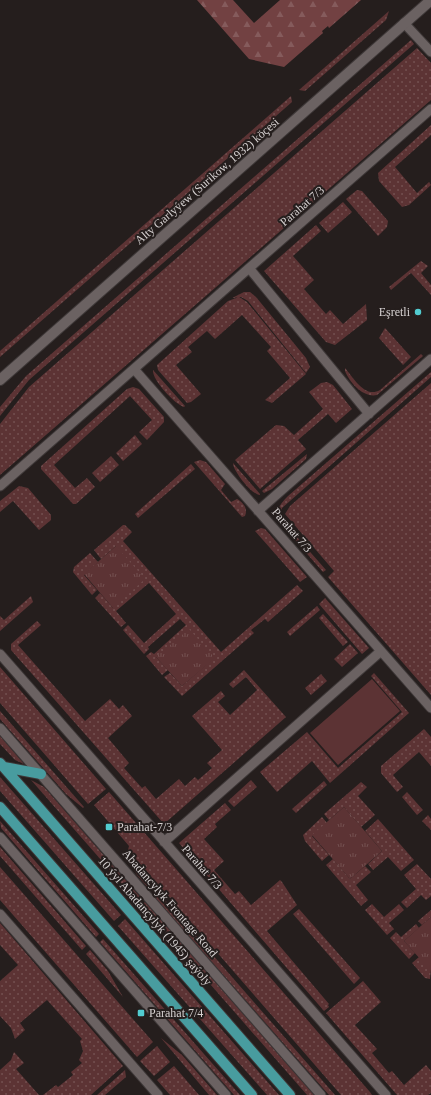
<svg xmlns="http://www.w3.org/2000/svg" width="431" height="1095" font-family="'Times New Roman',serif">
<style>
.grass{fill:url(#grass-dots)}
.forest{fill:url(#forest-firs)}
.park{fill:url(#park-tufts)}
.pitch{fill:#5c3334}
.lines{fill:none;stroke-linecap:round;stroke-linejoin:round}
.minor-casing{stroke:#3e3838;stroke-width:11}
.tertiary-casing{stroke:#3e3838;stroke-width:12}
.primary-casing{stroke:#3e3838;stroke-width:12}
.minor{stroke:#6b6262;stroke-width:9}
.tertiary{stroke:#6b6262;stroke-width:10}
.primary{stroke:#489c9f;stroke-width:10}
.poi-dot{fill:#52ccd0;stroke:#251e1d;stroke-width:1.5}
.labels{text-anchor:middle;stroke-width:4;stroke-linejoin:round;paint-order:stroke}
.street-label{font-size:12px;fill:#d6d1d1;stroke:#251e1d}
.poi-label{font-size:12px;fill:#d6d1d1;stroke:#251e1d;text-anchor:start}
</style>
<defs>
<pattern id="grass-dots" width="8" height="8" patternUnits="userSpaceOnUse"><rect width="8" height="8" fill="#5c3334"/><path d="M2 2h.1M6 6h.1" fill="none" stroke="#735050" stroke-width="1.8" stroke-linecap="round"/></pattern>
<pattern id="forest-firs" width="22" height="20" patternUnits="userSpaceOnUse"><rect width="22" height="20" fill="#724142"/><path d="M5 1l3.5 6h-7zM16 11l3.5 6h-7z" fill="#855b5c"/></pattern>
<pattern id="park-tufts" width="24" height="20" patternUnits="userSpaceOnUse"><rect width="24" height="20" fill="#5c3334"/><path d="M3 7l-1-3M5 7V3M7 7l1-3M15 17l-1-3M17 17v-4M19 17l1-3" fill="none" stroke="#735050"/></pattern>
</defs>
<rect width="100%" height="100%" fill="#251e1d"/>
<path class="grass" d="M389,11L386,20L305,91L299,90Z
M411,40L414,44L29,380L0,416V407L26,376Z
M417,48L431,63V100L0,475V424L29,387Z
M291,96L292,102L0,357V351Z
M431,125V135L395,167L417,193L429,182L431,185L409,205L402,207L379,181L378,173Z
M357,190L362,191L388,221L387,227L378,236L346,199Z
M343,202L352,212L328,233L319,223Z
M316,225L321,231L293,256L314,280L304,289L326,314L330,310L343,324L366,304L367,320L335,345L326,342L264,271Z
M421,261L428,266L421,273L431,285V295L411,273L391,290L389,287Z
M244,292H250L256,297L306,358L310,367L306,373L248,301L241,297L232,298Z
M239,297L247,302L306,374L272,403L265,400L290,378L267,351L271,347L242,315L215,339L207,331L188,347L192,352L176,365L201,394L191,402L187,403L158,370L157,365L228,301Z
M385,328L411,357L403,365L379,338Z
M421,354L423,356L377,395C363,398 350,383 345,371V368C353,377 365,399 380,390Z
M153,370L185,406L184,407C175,404 152,380 153,370Z
M431,372V377L282,508V520L326,570L323,572L279,522C275,510 280,504 288,496Z
M327,382L333,385L352,409L336,423L328,414L298,440L306,449L260,489L235,460L276,425L284,426L294,435L323,409L309,392L321,383Z
M431,383V695L328,577L334,571L285,514L290,506Z
M133,387L139,389L164,417V422L147,440L139,432L152,420L130,396L54,465L75,488L87,478L95,487L76,504H73L41,469V466L127,389Z
M135,435L142,444L123,461L116,453Z
M307,454L306,459L272,489L264,493L262,491Z
M111,456L119,465L100,482L92,473Z
M200,460L206,462L225,484L221,490L231,502L237,499C244,503 248,509 245,516L242,517L194,462Z
M233,463L260,494V495C252,495 233,471 233,463Z
M191,464L195,469L138,518L135,514Z
M19,486L28,488L51,515V520L39,530L13,501L0,512V501Z
M123,525H125L132,532L123,541L221,652L297,585L303,591L268,622L265,619L251,630L254,633L182,696L164,677L170,673L182,686L214,658L156,657L168,670L162,675L146,656L151,652L154,654L186,625L180,619L148,647L149,649L144,654L123,630L128,625L144,643L176,614L149,583L116,611L126,623L121,627L95,598L100,593L113,608L116,546L101,559L94,550Z
M261,528L265,529L307,577L300,582L255,531Z
M90,553L98,562L84,575L97,590L92,595L73,572L74,567Z
M31,596L33,602L0,631V616L4,620Z
M325,598L369,648L362,654L319,604Z
M317,606L320,610L290,636L287,632Z
M323,614L348,642L343,646L319,618Z
M37,621L41,625L18,645L85,721L110,699L119,709L123,705L132,716L108,738L129,763L124,768L142,788L145,786L156,799L179,779L185,786L195,777L198,780L212,768L207,763L222,750L192,716L221,691L225,696L218,702L230,715L257,690L246,677L233,688L229,684L244,670L286,717L164,824L11,650V644Z
M350,644L358,653L342,667L334,659Z
M0,667L106,789L88,804L0,703Z
M374,673L409,713L330,783L312,761L277,792L260,772L307,732L338,768L402,712L371,676Z
M321,674L327,681L311,695L305,688Z
M0,711L84,807L83,808L66,794L0,719Z
M424,729L431,737V766L419,752L393,775L403,787L397,792L381,773V766Z
M0,736L24,764L15,760L0,744Z
M0,777L121,915L114,921L0,791Z
M31,780L44,787L141,898L137,901Z
M251,780L257,787L234,807L228,801Z
M324,781L327,785L296,813L292,809Z
M361,782L367,787L358,796L375,815L361,827L344,807L329,820L324,814Z
M109,792L370,1092L372,1095H341L128,850L129,846L94,805Z
M407,792L423,810L417,815L402,797Z
M225,803L231,810L215,824L217,827L204,839L224,861L214,870L235,894L239,891L251,905L280,880L282,882L297,905L267,931L329,1004L328,1005L329,1007L324,1011L179,843Z
M428,815L431,819V830L422,821Z
M322,817L327,823L312,836L329,855L322,861L305,841L303,835Z
M378,819L414,860L401,871L388,857L373,870L368,864L382,851L365,831Z
M0,821L99,934L96,937L1,828Z
M0,847L86,946L82,950L0,856Z
M125,855L153,887L150,890L137,875Z
M333,859L350,879L365,866L371,872L356,885L368,900L361,906L326,865Z
M417,864L431,879V896L426,900L421,895L407,908L401,902L416,889L404,875Z
M0,867L153,1042L137,1057L0,900Z
M157,891L335,1095H329L153,895Z
M145,902L314,1095H307L141,905Z
M372,904L384,917L399,904L404,910L389,923L394,929L387,935L365,910Z
M299,909L360,978L354,984L293,914Z
M431,910V917L422,925L418,921Z
M125,919L279,1095H267L118,926Z
M0,923L123,1066L91,1095H43L56,1085L58,1087L73,1075L71,1072L82,1063L79,1060L83,1051L80,1041L82,1039L47,1000L20,1023L25,1030L15,1039L11,1028L0,1016V981L18,965L0,945Z
M416,924L419,928L404,941L415,953L409,959L390,938L396,932L401,937Z
M103,939L240,1095H234L100,942Z
M90,950L108,971L123,997L86,954Z
M419,957L431,969L430,979L425,978L412,963Z
M363,981L381,1002L355,1025L377,1049L372,1053L389,1073L392,1071L404,1085L426,1065L431,1071V1093L428,1095H397L326,1013Z
M161,1038L182,1055L217,1095H209Z
M157,1046L170,1062L154,1076L140,1061Z
M14,1052L24,1063L16,1069L39,1095H0V1070L11,1060Z
M174,1066L199,1095H170L157,1080Z
M125,1070L126,1077L105,1095H97Z"/>
<path class="forest" d="M197,0H233L254,23L280,0H361L329,28L328,26L322,31L323,33L284,67L249,59Z"/>
<path class="park" d="M116,546L145,579L113,608L84,574Z
M189,629L215,658L182,686L156,657Z
M344,807L382,851L350,879L312,835Z
M431,917V969L430,970L404,941Z"/>
<path class="pitch" d="M372,679L400,711L338,765L310,733Z"/>
<g class="lines">
<defs>
<path id="minor" d="M404,23L431,52
M249,268L369,414
M134,369L431,708
M0,486L431,109
M258,511L431,359
M0,654L386,1095
M0,728L321,1095
M0,837L226,1095
M164,842L381,651
M0,914L158,1095"/>
<path id="tertiary" d="M0,380L431,0"/>
<path id="primary" d="M0,763L290,1095
M4,767L41,774
M0,807L252,1095"/>
</defs>
<use href="#minor" class="minor-casing"/>
<use href="#tertiary" class="tertiary-casing"/>
<use href="#primary" class="primary-casing"/>
<use href="#minor" class="minor"/>
<use href="#tertiary" class="tertiary"/>
<use href="#primary" class="primary"/>
</g>
<g class="poi-dot">
<circle cx="418" cy="312" r="4"/>
<rect x="105" y="823" width="8" height="8" rx="2"/>
<rect x="137" y="1009" width="8" height="8" rx="2"/>
</g>
<g class="labels">
<g class="street-label">
<text transform="translate(207 181) rotate(-41)" y="4">Alty Garlyýew (Surikow, 1932) köçesi</text>
<text transform="translate(302 206) rotate(-41)" y="4">Parahat 7/3</text>
<text transform="translate(292 530) rotate(49)" y="4">Parahat 7/3</text>
<text transform="translate(202 867) rotate(49)" y="4">Parahat 7/3</text>
<text transform="translate(170 903) rotate(49)" y="4">Abadancylyk Frontage Road</text>
<text transform="translate(155 921) rotate(49)" y="4">10 ýyl Abadançylyk (1945) şaýoly</text>
</g>
<g class="poi-label">
<text x="410" y="316" text-anchor="end">Eşretli</text>
<text x="117" y="831">Parahat-7/3</text>
<text x="149" y="1017">Parahat 7/4</text>
</g>
</g>
</svg>
